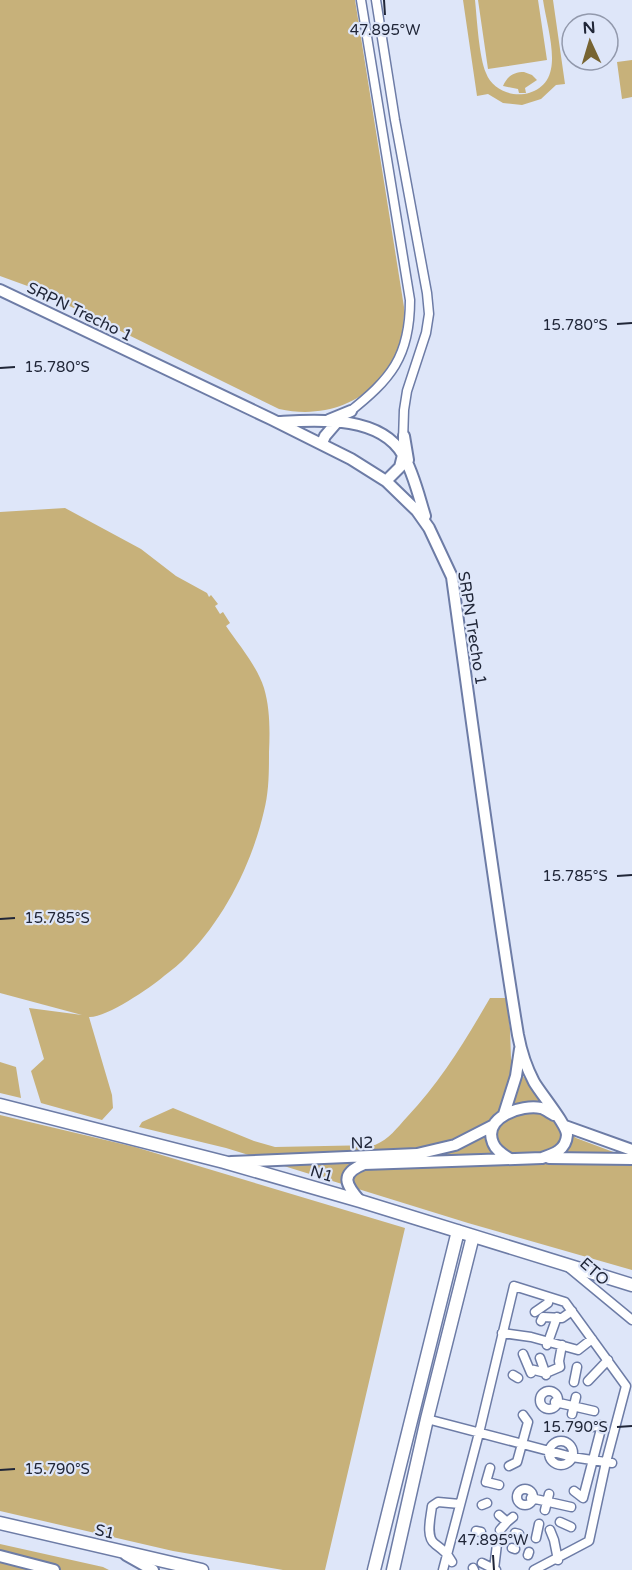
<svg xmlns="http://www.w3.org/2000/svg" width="632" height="1570" font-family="'Varela Round',sans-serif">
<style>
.green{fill:#c7b17a}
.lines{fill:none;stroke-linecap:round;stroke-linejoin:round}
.minor-casing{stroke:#6d7ca6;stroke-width:11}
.major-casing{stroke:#6d7ca6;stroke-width:14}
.highway-casing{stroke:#6d7ca6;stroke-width:15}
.minor{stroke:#fff;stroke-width:8}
.major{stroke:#fff;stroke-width:10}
.highway{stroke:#fff;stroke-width:12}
.ticks{fill:none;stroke:#202638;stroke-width:2}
.labels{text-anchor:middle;stroke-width:4.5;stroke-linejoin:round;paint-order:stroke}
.street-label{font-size:16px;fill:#202638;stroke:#dee6f9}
.ticks-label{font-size:15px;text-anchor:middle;fill:#202638;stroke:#dee6f9;stroke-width:4.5;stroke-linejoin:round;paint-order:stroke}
</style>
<rect width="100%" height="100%" fill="#dee6f9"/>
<path class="green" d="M0,0H355L404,307C406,379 348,424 279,409L33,288L0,276Z
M463,0H475C477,19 479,57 486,73C497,102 545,102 551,69C555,50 546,20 543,0H553L565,84L556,85L541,99L522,105L503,103L488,94L477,96Z
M478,0H538L547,60L488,69Z
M632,60V97L622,99L617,62Z
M524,72L532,75L537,80L525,88L526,93H519L518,89L503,86C507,76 514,72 524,72Z
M65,508L141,549L176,576L207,593L209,597L211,595L218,604L215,606L220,614L223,612L230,623L226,626C239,645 257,666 264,688C270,708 270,731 269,752C269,771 269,792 264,811C252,863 225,917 188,955C181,963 172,970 164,976C150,988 106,1018 89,1017L112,1095L113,1108L102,1120L41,1103L31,1071L44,1059L29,1008L82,1015L0,993V512Z
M490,998H506L510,1028L511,1059L546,1109L576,1138L632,1159V1270L468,1223L226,1148L139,1127L142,1122L173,1108L254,1141L275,1147L375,1145C389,1139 397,1128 407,1117C441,1081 465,1041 490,998Z
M0,1062L16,1067L21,1098L0,1093Z
M0,1115L135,1147L405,1228L325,1570H283L173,1551L0,1511Z
M0,1544L103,1567L109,1570H0Z"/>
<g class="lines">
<defs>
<path id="minor" d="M376,0L395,120L427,293L429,314L426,333L407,391L404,410L403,441
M348,413C391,379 410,357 410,300L361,0
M568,1267L632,1320
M535,1312L548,1303L549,1298
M541,1321L543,1317L562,1318L572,1311
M502,1333L531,1337L578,1350L592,1339
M547,1345L557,1317
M523,1354L531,1373
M540,1358L546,1375
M530,1369L546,1373L560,1367L559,1361L562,1345
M513,1375L518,1378
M588,1381L608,1360
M574,1382L577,1367
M540 1400a9 9 0 1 1 18 0a9 9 0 1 1-18 0Z
M555,1402L594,1411
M572,1414L576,1397
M427,1419L572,1457L612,1463
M549 1453a12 12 0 1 1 24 0a12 12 0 1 1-24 0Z
M509,1466L517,1462L528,1422L523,1415
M486,1482L490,1468
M487,1482L499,1485
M517 1497a8 8 0 1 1 16 0a8 8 0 1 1-16 0Z
M574,1491L583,1498L602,1425L591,1427
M531,1498L571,1507
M482,1505L487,1503
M545,1510L549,1494
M499,1515L507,1522L513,1517
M560,1522L571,1527
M500,1530L507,1522
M550,1530L554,1540L558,1560
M476,1531L481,1532
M515,1533L519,1534
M536,1538L539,1524
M512,1548L515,1549
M528,1555L529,1552
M452,1562C447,1553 443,1550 435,1544C425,1537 431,1516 432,1506L438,1502L460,1504
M482,1563L496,1570
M473,1568L474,1570
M494,1569L497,1544
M443,1570L479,1433L514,1286L565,1302L626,1386L606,1462L589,1541L534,1570"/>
<path id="major" d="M0,290L271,419L351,459L386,481L417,511L429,528L452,577C473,729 493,883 518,1035C521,1051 526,1067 534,1082C541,1094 567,1125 567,1135C566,1150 554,1154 542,1158L364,1164C339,1174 346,1185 360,1201
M329,420L351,411
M279,422C318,420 380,415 403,455C413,471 419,497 425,516
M404,436L408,460
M322,443L325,436L337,422
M386,481L400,467L403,455
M504,1114L516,1076L520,1049
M565,1126L632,1150
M549,1158L632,1159
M510,1159C504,1155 496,1151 493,1143C482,1117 522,1104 541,1108C545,1109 550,1113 554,1115
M231,1162L417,1154L455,1145L494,1125
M126,1555L153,1570
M0,1556L54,1570"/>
<path id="highway" d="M0,1105L224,1162L360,1201L632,1285
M0,1523L202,1570
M374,1570L458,1231
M393,1570L427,1419L473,1236"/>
</defs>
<use href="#minor" class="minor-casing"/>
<use href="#major" class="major-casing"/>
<use href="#highway" class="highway-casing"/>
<use href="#minor" class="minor"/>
<use href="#major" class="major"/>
<use href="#highway" class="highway"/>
</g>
<path class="ticks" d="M384,0L385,15M617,324L632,323M0,368L15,367M617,876L632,875M0,919L15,918M617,1427L632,1426M0,1470L15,1469M493,1555L494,1570"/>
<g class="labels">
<g class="street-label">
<text transform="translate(80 311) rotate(26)" y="6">SRPN Trecho 1</text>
<text transform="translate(473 628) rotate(81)" y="6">SRPN Trecho 1</text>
<text transform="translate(362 1142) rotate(-2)" y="6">N2</text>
<text transform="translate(322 1173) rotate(16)" y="6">N1</text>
<text transform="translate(595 1271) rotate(41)" y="6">ETO</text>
<text transform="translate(105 1531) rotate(13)" y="6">S1</text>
</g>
</g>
<g class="ticks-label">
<text x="385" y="35">47.895°W</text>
<text x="575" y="330">15.780°S</text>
<text x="57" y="372">15.780°S</text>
<text x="575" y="881">15.785°S</text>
<text x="57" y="923">15.785°S</text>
<text x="575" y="1432">15.790°S</text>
<text x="57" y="1474">15.790°S</text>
<text x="493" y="1545">47.895°W</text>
</g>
<g transform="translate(590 42) rotate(356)"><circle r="28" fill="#dee6f9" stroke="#9299ac" stroke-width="1.5"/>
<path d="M0-4.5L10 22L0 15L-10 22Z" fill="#776432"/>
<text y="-9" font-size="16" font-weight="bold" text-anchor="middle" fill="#202638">N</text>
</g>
</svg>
